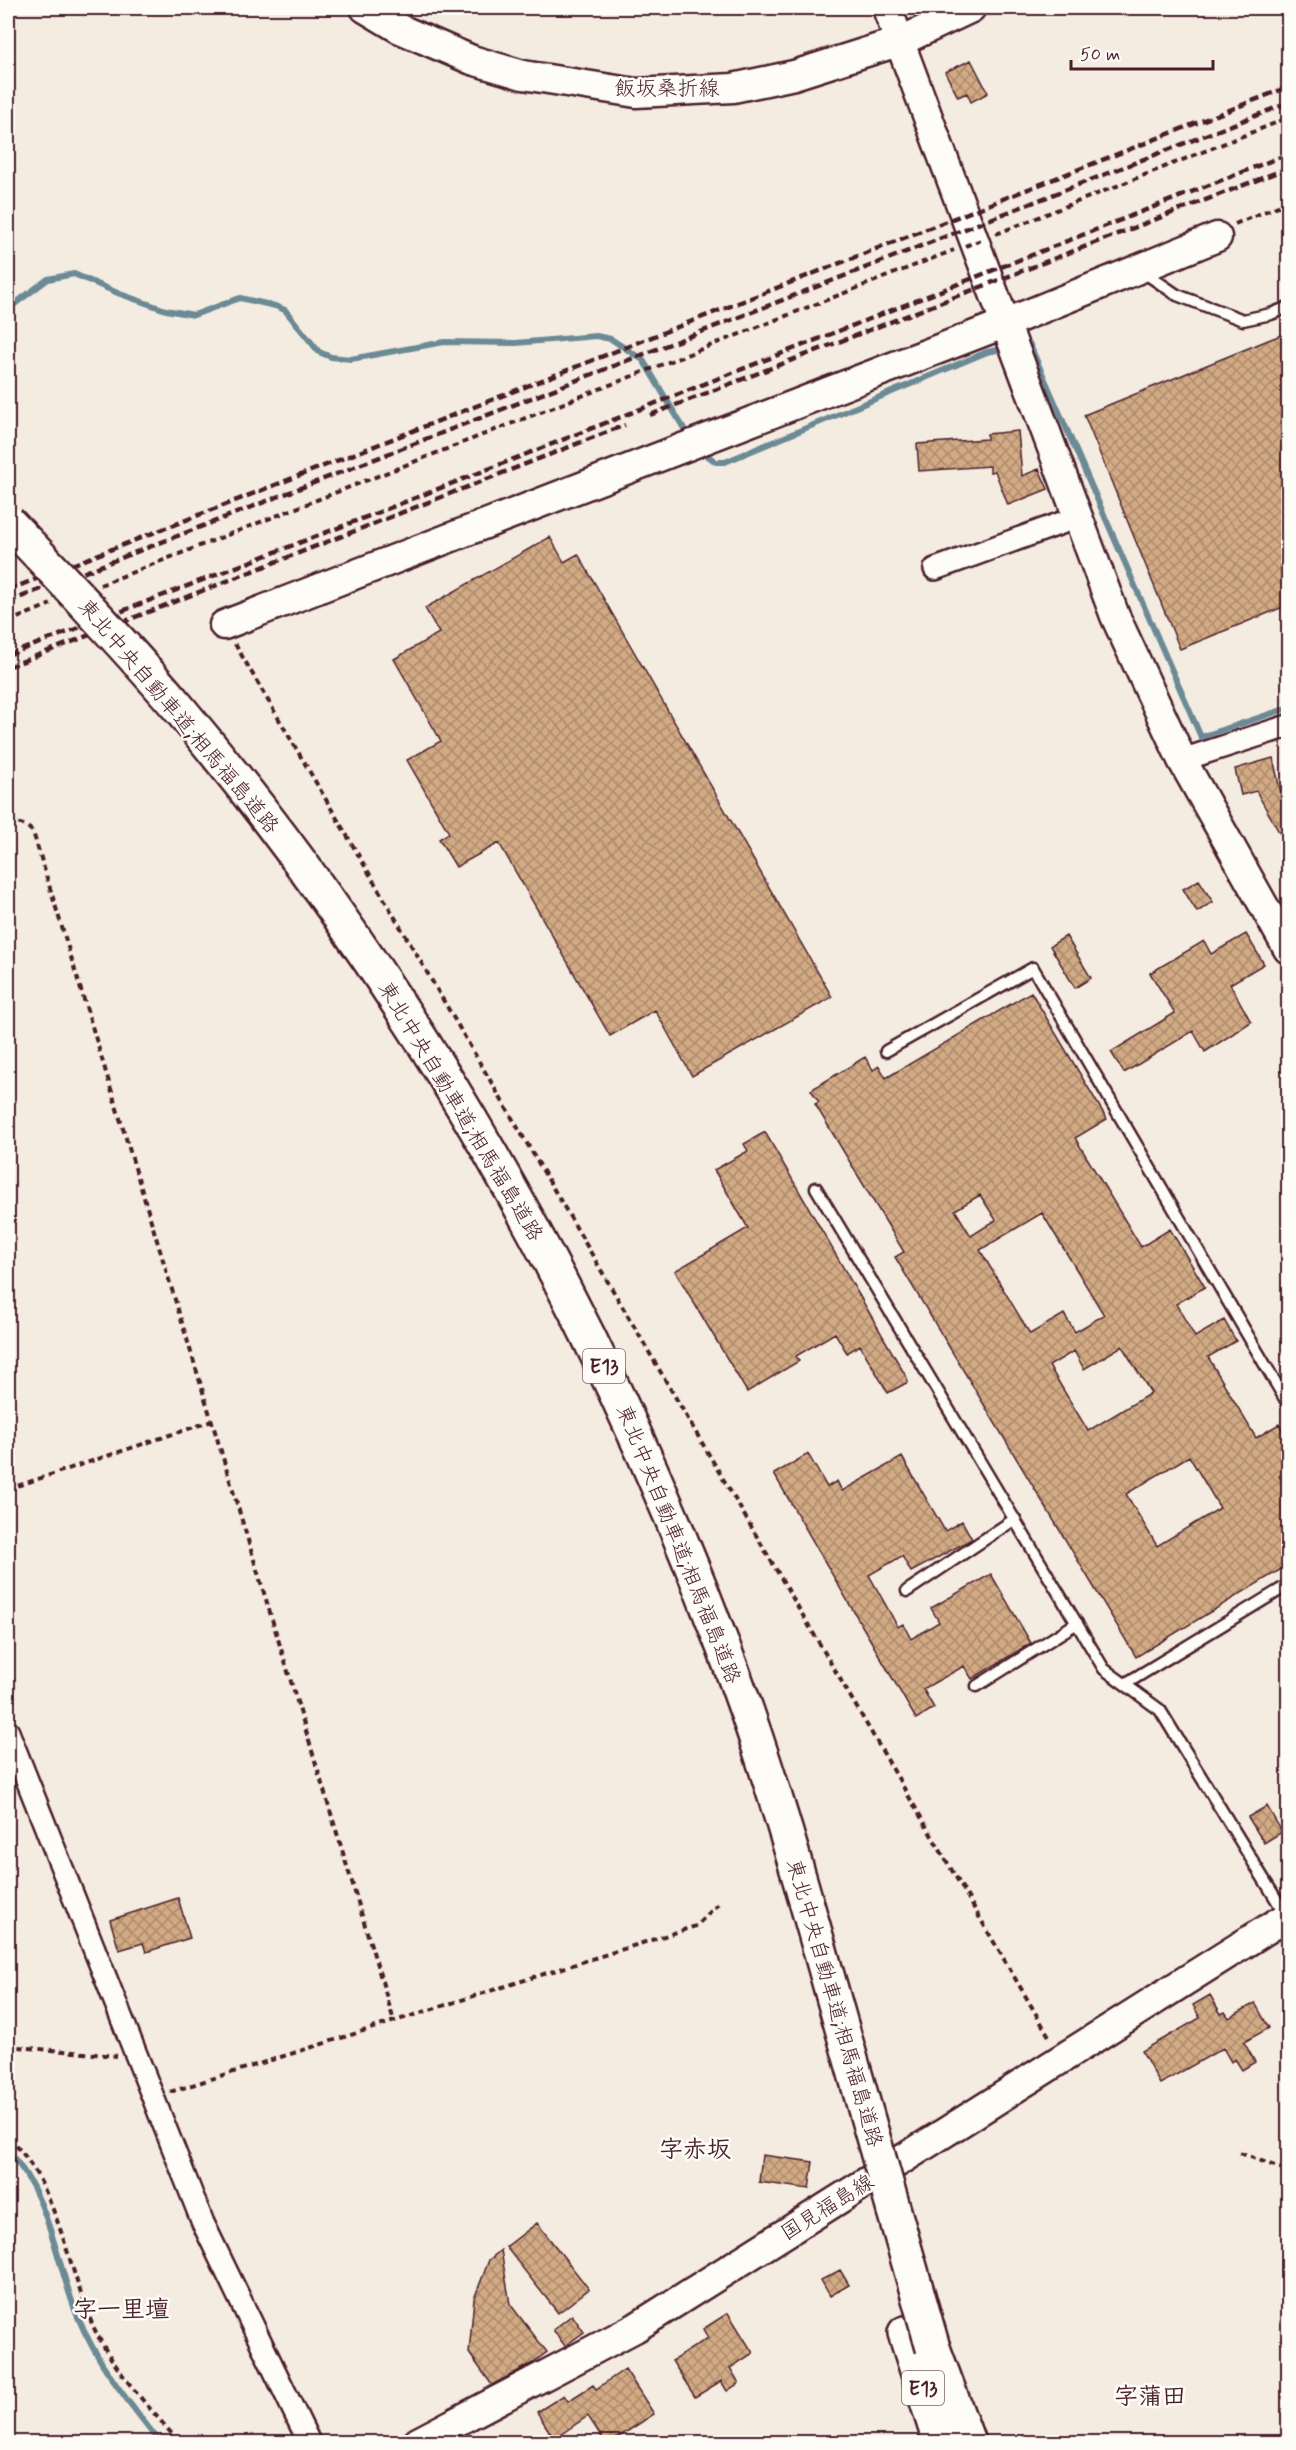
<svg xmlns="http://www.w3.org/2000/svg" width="1296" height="2450" font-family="Mynerve,'Klee One',sans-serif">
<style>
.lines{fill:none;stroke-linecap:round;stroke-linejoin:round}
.stream{stroke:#6c8a96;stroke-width:6}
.building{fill:url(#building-cross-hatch);stroke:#4a1f2b;stroke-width:1.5;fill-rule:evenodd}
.lane-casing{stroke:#4a1f2b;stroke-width:15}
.street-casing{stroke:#4a1f2b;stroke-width:26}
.secondary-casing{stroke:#4a1f2b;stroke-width:33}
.highway-casing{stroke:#4a1f2b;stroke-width:38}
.path{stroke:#4a1f2b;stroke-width:4;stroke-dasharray:6 4.5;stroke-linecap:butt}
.lane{stroke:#fdfcf7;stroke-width:10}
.street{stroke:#fdfcf7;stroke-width:21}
.secondary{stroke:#fdfcf7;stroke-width:28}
.highway{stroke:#fdfcf7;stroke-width:33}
.rail{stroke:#4a1f2b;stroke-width:4.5;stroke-dasharray:9 4.5;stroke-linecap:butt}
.highway-bridge-casing{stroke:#4a1f2b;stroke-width:38;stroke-linecap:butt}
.path-bridge{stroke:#4a1f2b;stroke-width:4;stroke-dasharray:6 4.5;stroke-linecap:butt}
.highway-bridge{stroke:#fdfcf7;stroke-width:33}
.labels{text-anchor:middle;stroke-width:5;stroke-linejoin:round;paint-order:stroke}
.shield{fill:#fdfcf7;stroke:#806168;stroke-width:1.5}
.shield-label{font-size:20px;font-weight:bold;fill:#4a1f2b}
.street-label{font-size:21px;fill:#4a1f2b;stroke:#fdfcf7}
.quarter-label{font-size:24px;font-weight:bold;fill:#4a1f2b;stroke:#fdfcf7}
</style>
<defs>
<pattern id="building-cross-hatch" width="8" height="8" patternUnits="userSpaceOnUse" patternTransform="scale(1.5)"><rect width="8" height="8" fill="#d2aa84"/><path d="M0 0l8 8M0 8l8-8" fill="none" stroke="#ac8a6c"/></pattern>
</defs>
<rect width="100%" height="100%" fill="#f4ece0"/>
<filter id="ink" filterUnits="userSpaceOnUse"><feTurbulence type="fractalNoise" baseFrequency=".0167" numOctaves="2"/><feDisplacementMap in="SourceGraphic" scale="12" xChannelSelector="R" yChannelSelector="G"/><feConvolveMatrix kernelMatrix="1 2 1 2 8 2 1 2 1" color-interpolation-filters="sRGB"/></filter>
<g filter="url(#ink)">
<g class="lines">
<path class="stream" d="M8,309L48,279L74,274L120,294L166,310L194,315L240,298L275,306L285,310L319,352L331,357L351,359L444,342L516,343L596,336L611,339L643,360L689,437
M1020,345L1029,343L1201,737L1288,708
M700,450L716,462H725L987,352L1007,348
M8,2151C49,2194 56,2262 77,2315C96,2362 129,2403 160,2442"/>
</g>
<path class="building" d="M971,60L988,93L971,102L967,93L958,97L945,72Z
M1288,332V605L1180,649L1084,415Z
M1018,431L1022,476L1039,469L1048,489L1008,505L995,471L990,472V466L919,471L917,444L987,439V434Z
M550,537L564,562L578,554L832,997L692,1076L655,1010L610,1036L499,843L456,867L439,839L449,833L407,760L441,741L394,659L439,633L425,608Z
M1273,758L1282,798L1288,795V848L1256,791L1241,795L1235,769Z
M1199,880L1213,902L1197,912L1183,889Z
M1246,934L1264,964L1230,984L1251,1022L1205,1052L1193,1031L1124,1073L1111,1052L1175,1013L1150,973L1204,941L1211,954Z
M1066,936L1091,978L1075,988L1050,946Z
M1031,992L1107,1119L1075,1138L1141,1247L1170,1229L1205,1287L1176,1304L1195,1337L1224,1320L1236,1341L1208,1357L1256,1438L1279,1424L1288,1440V1471L1279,1476L1288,1491V1565L1136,1657L895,1257L904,1252L815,1104L819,1102L811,1090L865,1057L873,1070L879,1066L886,1078ZM980,1195L996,1220L971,1236L955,1210ZM1042,1213L1104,1315L1075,1332L1064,1314L1030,1334L980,1250ZM1122,1346L1151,1393L1088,1431L1049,1366L1074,1351L1084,1369ZM1189,1456L1220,1508L1157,1546L1126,1494Z
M765,1132L907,1378L908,1382L888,1393L860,1345L847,1353L835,1333L796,1356L799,1361L747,1392L675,1271L748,1228L714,1170L748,1151L744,1144Z
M808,1454L827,1487L837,1481L842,1491L902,1457L945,1531L962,1521L972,1539L911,1572L902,1556L869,1575L898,1627L903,1624L911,1639L939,1622L931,1608L991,1574L1031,1643L972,1679L964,1666L923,1689L934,1708L916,1719L774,1474Z
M1267,1806L1282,1832L1264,1843L1248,1817Z
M178,1898L190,1938L146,1952L143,1943L119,1950L110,1920Z
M1210,1995L1221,2014L1225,2012L1229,2018L1255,2003L1269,2028L1244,2042L1255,2062L1242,2070L1235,2059L1231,2062L1223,2048L1160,2084L1142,2051L1200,2018L1193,2005Z
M762,2155L813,2162L809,2189L759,2182Z
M537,2223L589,2289L558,2313L506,2247Z
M501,2250L510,2304L547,2352L531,2364L492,2385L469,2353L474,2299L489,2260Z
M840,2270L849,2285L830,2296L821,2280Z
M728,2313L753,2353L730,2368L739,2383L727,2391L721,2381L695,2397L672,2361L708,2338L703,2329Z
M572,2315L584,2332L565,2346L553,2330Z
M625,2369L654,2414L611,2442H605L588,2416L554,2439L537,2412L564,2395L568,2401L593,2385L596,2389Z"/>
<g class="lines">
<defs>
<path id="lane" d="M1142,271L1177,295L1243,320L1271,314L1288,307
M886,1051L1033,968L1288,1404
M816,1188L1104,1669L1160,1710L1287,1917
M907,1591L1015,1519
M1125,1684L1288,1585
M977,1686L1077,1623"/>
<path id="street" d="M935,569L1078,517
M1182,760L1288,726
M8,1732L203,2223L309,2442"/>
<path id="secondary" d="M365,8L400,29L472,60L523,75L636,93L733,88L794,75L901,41L971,8
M887,8L1115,616L1182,760L1288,949
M224,625L1006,323L1217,237
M418,2442L635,2328L1288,1916"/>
<path id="highway" d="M905,2333L940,2442
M933,2348L968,2442"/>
</defs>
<use href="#lane" class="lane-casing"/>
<use href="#street" class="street-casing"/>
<use href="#secondary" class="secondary-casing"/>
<use href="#highway" class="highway-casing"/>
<path class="path" d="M1235,224L1288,202
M996,234L1288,118
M100,585L954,250
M8,622L51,604
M235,644L1050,2038
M8,826C19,822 24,823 33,832L394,2021
M8,1489L212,1421
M8,2046L117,2056
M170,2092L696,1926L718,1904
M8,2138C56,2179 68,2270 94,2328C114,2371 149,2407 179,2442
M1240,2153L1288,2171"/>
<use href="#lane" class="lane"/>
<use href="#street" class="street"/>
<use href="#secondary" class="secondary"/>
<use href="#highway" class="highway"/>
<path class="rail" d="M650,415L1288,168
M8,590L1288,87
M8,602L1288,103
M8,655L387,509L1288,154
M8,667L625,425"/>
<defs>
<path id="highway-bridge" d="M8,522C65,582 123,643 177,706C413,986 595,1306 724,1649C769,1766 802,1886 836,2007C868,2121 900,2235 933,2348"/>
</defs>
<use href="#highway-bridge" class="highway-bridge-casing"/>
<path class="path-bridge" d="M965,246L984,239"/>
<use href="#highway-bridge" class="highway-bridge"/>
</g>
</g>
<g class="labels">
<g class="shield">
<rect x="583" y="1349" width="42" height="34" rx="4.5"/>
<rect x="902" y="2371" width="42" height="34" rx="4.5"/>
</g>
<g class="shield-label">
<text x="604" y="1373">E13</text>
<text x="923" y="2395">E13</text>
</g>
<g class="street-label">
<text x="667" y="95">飯坂桑折線</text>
<text transform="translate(179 716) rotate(50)" y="7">東北中央自動車道;相馬福島道路</text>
<text transform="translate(461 1111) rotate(59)" y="7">東北中央自動車道;相馬福島道路</text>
<text transform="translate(679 1544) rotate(68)" y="7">東北中央自動車道;相馬福島道路</text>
<text transform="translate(835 2003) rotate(74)" y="7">東北中央自動車道;相馬福島道路</text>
<text transform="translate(827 2207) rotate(-32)" y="7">国見福島線</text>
</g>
<g class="quarter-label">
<text x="695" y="2157">字赤坂</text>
<text x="121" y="2317">字一里壇</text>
<text x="1150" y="2404">字蒲田</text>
</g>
</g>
<rect width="1296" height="2450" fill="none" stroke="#fdfcf7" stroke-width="30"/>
<rect x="15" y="15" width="1266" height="2420" fill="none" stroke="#4a1f2b" stroke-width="2" filter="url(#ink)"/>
<path d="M1071 60v9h142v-9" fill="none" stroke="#4a1f2b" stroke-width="3"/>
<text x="1080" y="60" font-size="18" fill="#4a1f2b" stroke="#fdfcf7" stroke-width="4.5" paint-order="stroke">50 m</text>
</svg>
